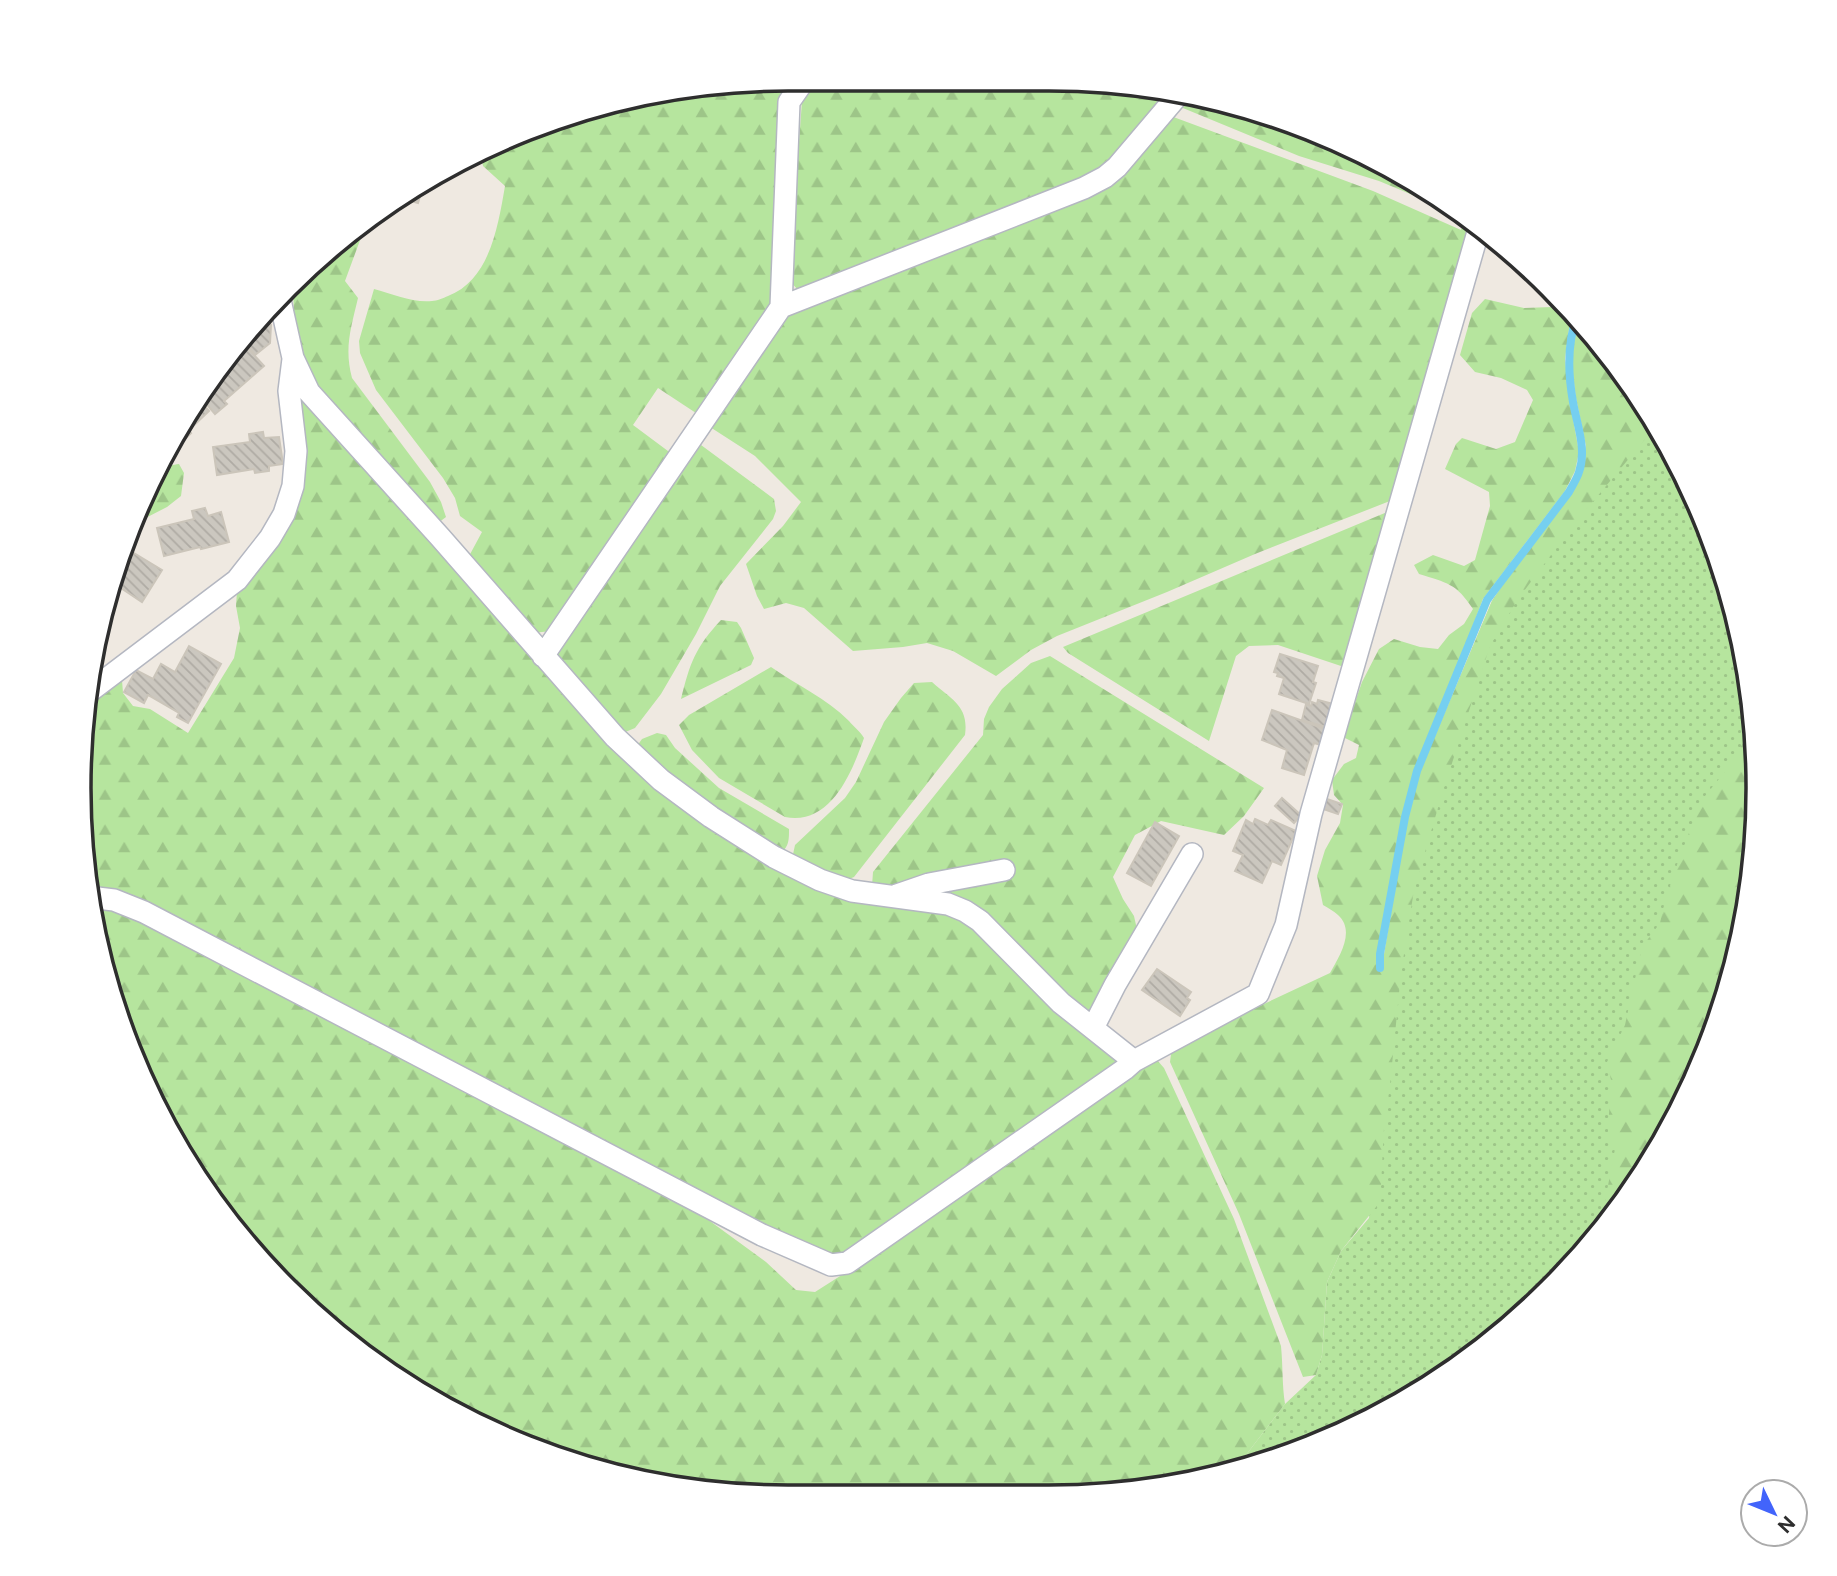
<svg xmlns="http://www.w3.org/2000/svg" width="1837" height="1576" font-family="'Public Sans',sans-serif">
<style>
.grass{fill:url(#grass-dots)}
.forest{fill:url(#forest-firs)}
.lines{fill:none;stroke-linecap:round;stroke-linejoin:round}
.stream{stroke:#75cff0;stroke-width:8}
.building{fill:url(#building-back-hatch);stroke:#cbc5ba;stroke-width:2}
.street-casing{stroke:#b4b7c1;stroke-width:24}
.street{stroke:#fff;stroke-width:21}
.rim{fill:none;stroke:#2e2e2e;stroke-width:3.5}
</style>
<defs>
<pattern id="grass-dots" width="8" height="8" patternUnits="userSpaceOnUse" patternTransform="scale(1.75)"><rect width="8" height="8" fill="#b6e59e"/><path d="M2 2h.1M6 6h.1" fill="none" stroke="#9dc588" stroke-width="1.8" stroke-linecap="round"/></pattern>
<pattern id="forest-firs" width="22" height="20" patternUnits="userSpaceOnUse" patternTransform="scale(1.75)"><rect width="22" height="20" fill="#b6e59e"/><path d="M5 1l3.5 6h-7zM16 11l3.5 6h-7z" fill="#9dc588"/></pattern>
<pattern id="building-back-hatch" width="6" height="6" patternUnits="userSpaceOnUse" patternTransform="scale(1.75)"><rect width="6" height="6" fill="#cbc7bf"/><path d="M-1 5l2 2M0 0l6 6M5-1l2 2" fill="none" stroke="#afaba4"/></pattern>
</defs>
<rect width="100%" height="100%" fill="#efe9e1"/>
<path class="grass" d="M1580,319L1663,434L1720,560L1752,695L1757,834L1734,971L1685,1101L1612,1219L1517,1321L1404,1402L1277,1459L1236,1468L1285,1404L1316,1375L1322,1355L1327,1282L1341,1251L1369,1218L1407,817L1420,772L1492,601L1515,567L1572,493L1582,473L1586,445L1576,397L1571,358L1575,331Z"/>
<path class="forest" d="M788,79H796L781,101L770,303L763,317L699,415L658,388L633,425L672,454L551,631L533,633L468,558L482,532L460,516L455,498L443,478L376,390L360,353L359,341L374,289C392,294 413,303 432,301C437,301 443,298 448,296C490,280 498,226 505,186L483,166L480,150L605,103Z
M817,79L1141,85L1169,91L1111,162L1094,176L798,290L789,280L802,101Z
M1186,95L1277,116L1363,152L1452,208L1451,211L1379,181L1299,156L1178,106Z
M1168,115L1373,191L1461,230L1465,216L1476,222L1395,499L1255,554L1167,592L1057,636L1031,650L996,676L953,651L927,643L903,647L853,651L804,608L786,603L764,609L757,596L746,564L783,526L801,502L755,456L710,427L787,312L1085,195Z
M366,224L345,281L358,298C351,328 344,348 352,378L430,482L441,502L446,517L438,523L320,391L306,362L294,316L293,286L321,254Z
M1559,298L1575,313L1569,329L1565,359L1570,402L1579,452L1575,471L1565,491L1483,599L1451,683L1414,770L1402,817L1377,956L1381,972L1407,817L1420,772L1492,601L1515,567L1572,493L1582,473L1586,445L1576,397L1571,358L1575,331L1580,319L1657,425L1575,523L1518,599L1490,646L1442,794L1414,890L1401,973L1390,1085L1384,1128L1381,1185L1376,1207L1341,1251L1327,1282L1322,1355L1316,1375L1303,1377L1239,1214L1170,1062L1172,1047L1330,973C1339,957 1356,931 1338,915C1334,911 1328,908 1323,905L1317,876L1325,850L1340,823L1343,805L1334,795L1332,780L1344,764L1356,758L1359,745L1343,737L1362,682L1379,649L1394,639L1420,647L1438,649L1449,635L1464,624L1473,609C1456,583 1447,583 1419,574L1414,565L1433,555L1464,566L1475,560L1490,506L1489,492L1445,469L1456,444L1462,438L1496,449L1515,442L1533,400L1527,390L1501,378L1475,372L1460,355L1472,313L1485,299L1524,308L1552,307Z
M296,389L531,654L769,862L946,911L965,919L1049,1002L1120,1064L847,1256L831,1258L87,890L85,880V707L122,680L123,693L133,706L150,709L188,733L234,658L240,628L236,606L237,591L284,523Z
M701,445L774,499L776,511L773,519L720,586L696,634L661,694L635,728L623,733L559,661L557,651Z
M179,464L184,473L181,496L167,507L130,526C134,511 150,477 163,468C168,465 173,465 179,464Z
M1392,510L1347,668L1278,645L1249,646L1236,656L1209,741L1068,653L1063,647Z
M721,620L737,622L741,628L754,658L751,665L681,699C690,663 695,648 721,620Z
M1050,656L1264,788L1244,816L1224,835L1161,821L1135,835L1113,877L1123,899L1134,916L1138,934L1089,1013L985,916L872,886L873,872L983,735L984,719L989,707L1002,689L1031,663Z
M771,667C798,686 826,698 849,721C854,727 860,731 864,738C852,772 831,826 785,817L719,778L692,750L679,725L689,715Z
M932,682C952,700 969,706 965,735L854,877L844,881L792,859L795,845L845,798L856,782L884,722L901,698L914,683Z
M1753,730L1757,834L1742,916L1719,986L1715,1013L1716,1020L1685,1101L1612,1219L1596,1236L1602,1217L1615,1149L1608,1132L1611,1080L1607,1062L1625,1025L1642,947L1660,923L1665,901L1678,862L1701,801L1731,764L1750,731Z
M657,733L666,735L675,748L719,788L789,829C789,840 789,846 781,853L713,810L637,746L642,739Z
M90,904L111,909L141,920L703,1216L766,1262L796,1290L815,1292L848,1271L1127,1077L1157,1060L1164,1068L1234,1219L1281,1346C1283,1366 1282,1385 1285,1404L1236,1468L1096,1496L788,1497L649,1484L517,1443L394,1378L286,1289L198,1182L117,1016Z"/>
<g class="lines">
<path class="stream" d="M1380,968V954L1405,817L1417,771L1487,600L1569,492C1572,486 1577,479 1579,472C1587,449 1577,425 1573,402C1568,374 1567,343 1577,316"/>
</g>
<path class="building" d="M423,186L418,203L404,199Z
M267,321L271,325L270,343L255,355L245,341Z
M246,346L264,366L224,401L227,404L215,414L198,394L224,364Z
M197,398L209,411L189,430L191,433L176,448L172,444Z
M263,432L264,438L279,437L283,464L269,466V471L255,473L254,469L217,475L213,447L250,442L249,434Z
M205,508L208,516L221,512L229,542L201,549L200,547L164,556L157,528L194,519L192,511Z
M124,547L162,570L142,602L115,584Z
M189,646L221,664L188,723L177,717L179,713L148,695L144,703L124,692L136,670L153,679L161,664L175,672Z
M1280,654L1318,666L1313,682L1316,683L1309,704L1279,694L1284,678L1277,676L1278,673L1274,672Z
M1318,700L1333,704L1326,727L1302,720L1306,704L1311,706L1312,702L1317,704Z
M1272,710L1325,729L1321,745L1314,743L1304,775L1282,768L1287,750L1262,740Z
M1282,798L1301,815L1294,823L1275,806Z
M1324,798L1342,804L1338,814L1320,808Z
M1255,819L1268,825L1271,820L1296,831L1281,865L1272,861L1262,883L1235,871L1243,855L1233,851L1246,820L1253,824Z
M1155,822L1179,836L1151,886L1127,873Z
M1157,969L1191,992L1187,998L1190,1000L1180,1016L1142,990Z"/>
<g class="lines">
<defs>
<path id="street" d="M280,300L293,358L309,392L440,537L615,737L661,780L711,817L774,857L820,880L852,891L948,904L965,911L980,921L1061,1003L1134,1061
M781,307L1084,188L1105,177L1117,167L1179,94
M543,656L781,307L789,102L805,79
M85,695L237,580L270,538L284,514L293,486L296,451L289,391L293,359
M897,895L929,884L1004,870
M89,897L114,900L144,912L762,1235L831,1265L847,1263L1125,1069L1134,1061L1258,994L1286,925L1311,814L1480,225
M1093,1028L1115,985L1192,854"/>
</defs>
<use href="#street" class="street-casing"/>
<use href="#street" class="street"/>
</g>
<path d="M0 0H1837V1576H0ZM788 91H1049A697 697 0 0 1 1746 788V788A697 697 0 0 1 1049 1485H788A697 697 0 0 1 91 788V788A697 697 0 0 1 788 91Z" fill="#fff" fill-rule="evenodd"/>
<path class="rim" d="M788 91H1049A697 697 0 0 1 1746 788V788A697 697 0 0 1 1049 1485H788A697 697 0 0 1 91 788V788A697 697 0 0 1 788 91Z"/>
<g transform="translate(1774 1513) rotate(133)"><circle r="33" fill="#ffffff" stroke="#ababab" stroke-width="2"/>
<path d="M0-5L12 26L0 18L-12 26Z" fill="#4264fb"/>
<text y="-10" font-size="19" font-weight="bold" text-anchor="middle" fill="#2e2e2e">N</text>
</g>
</svg>
